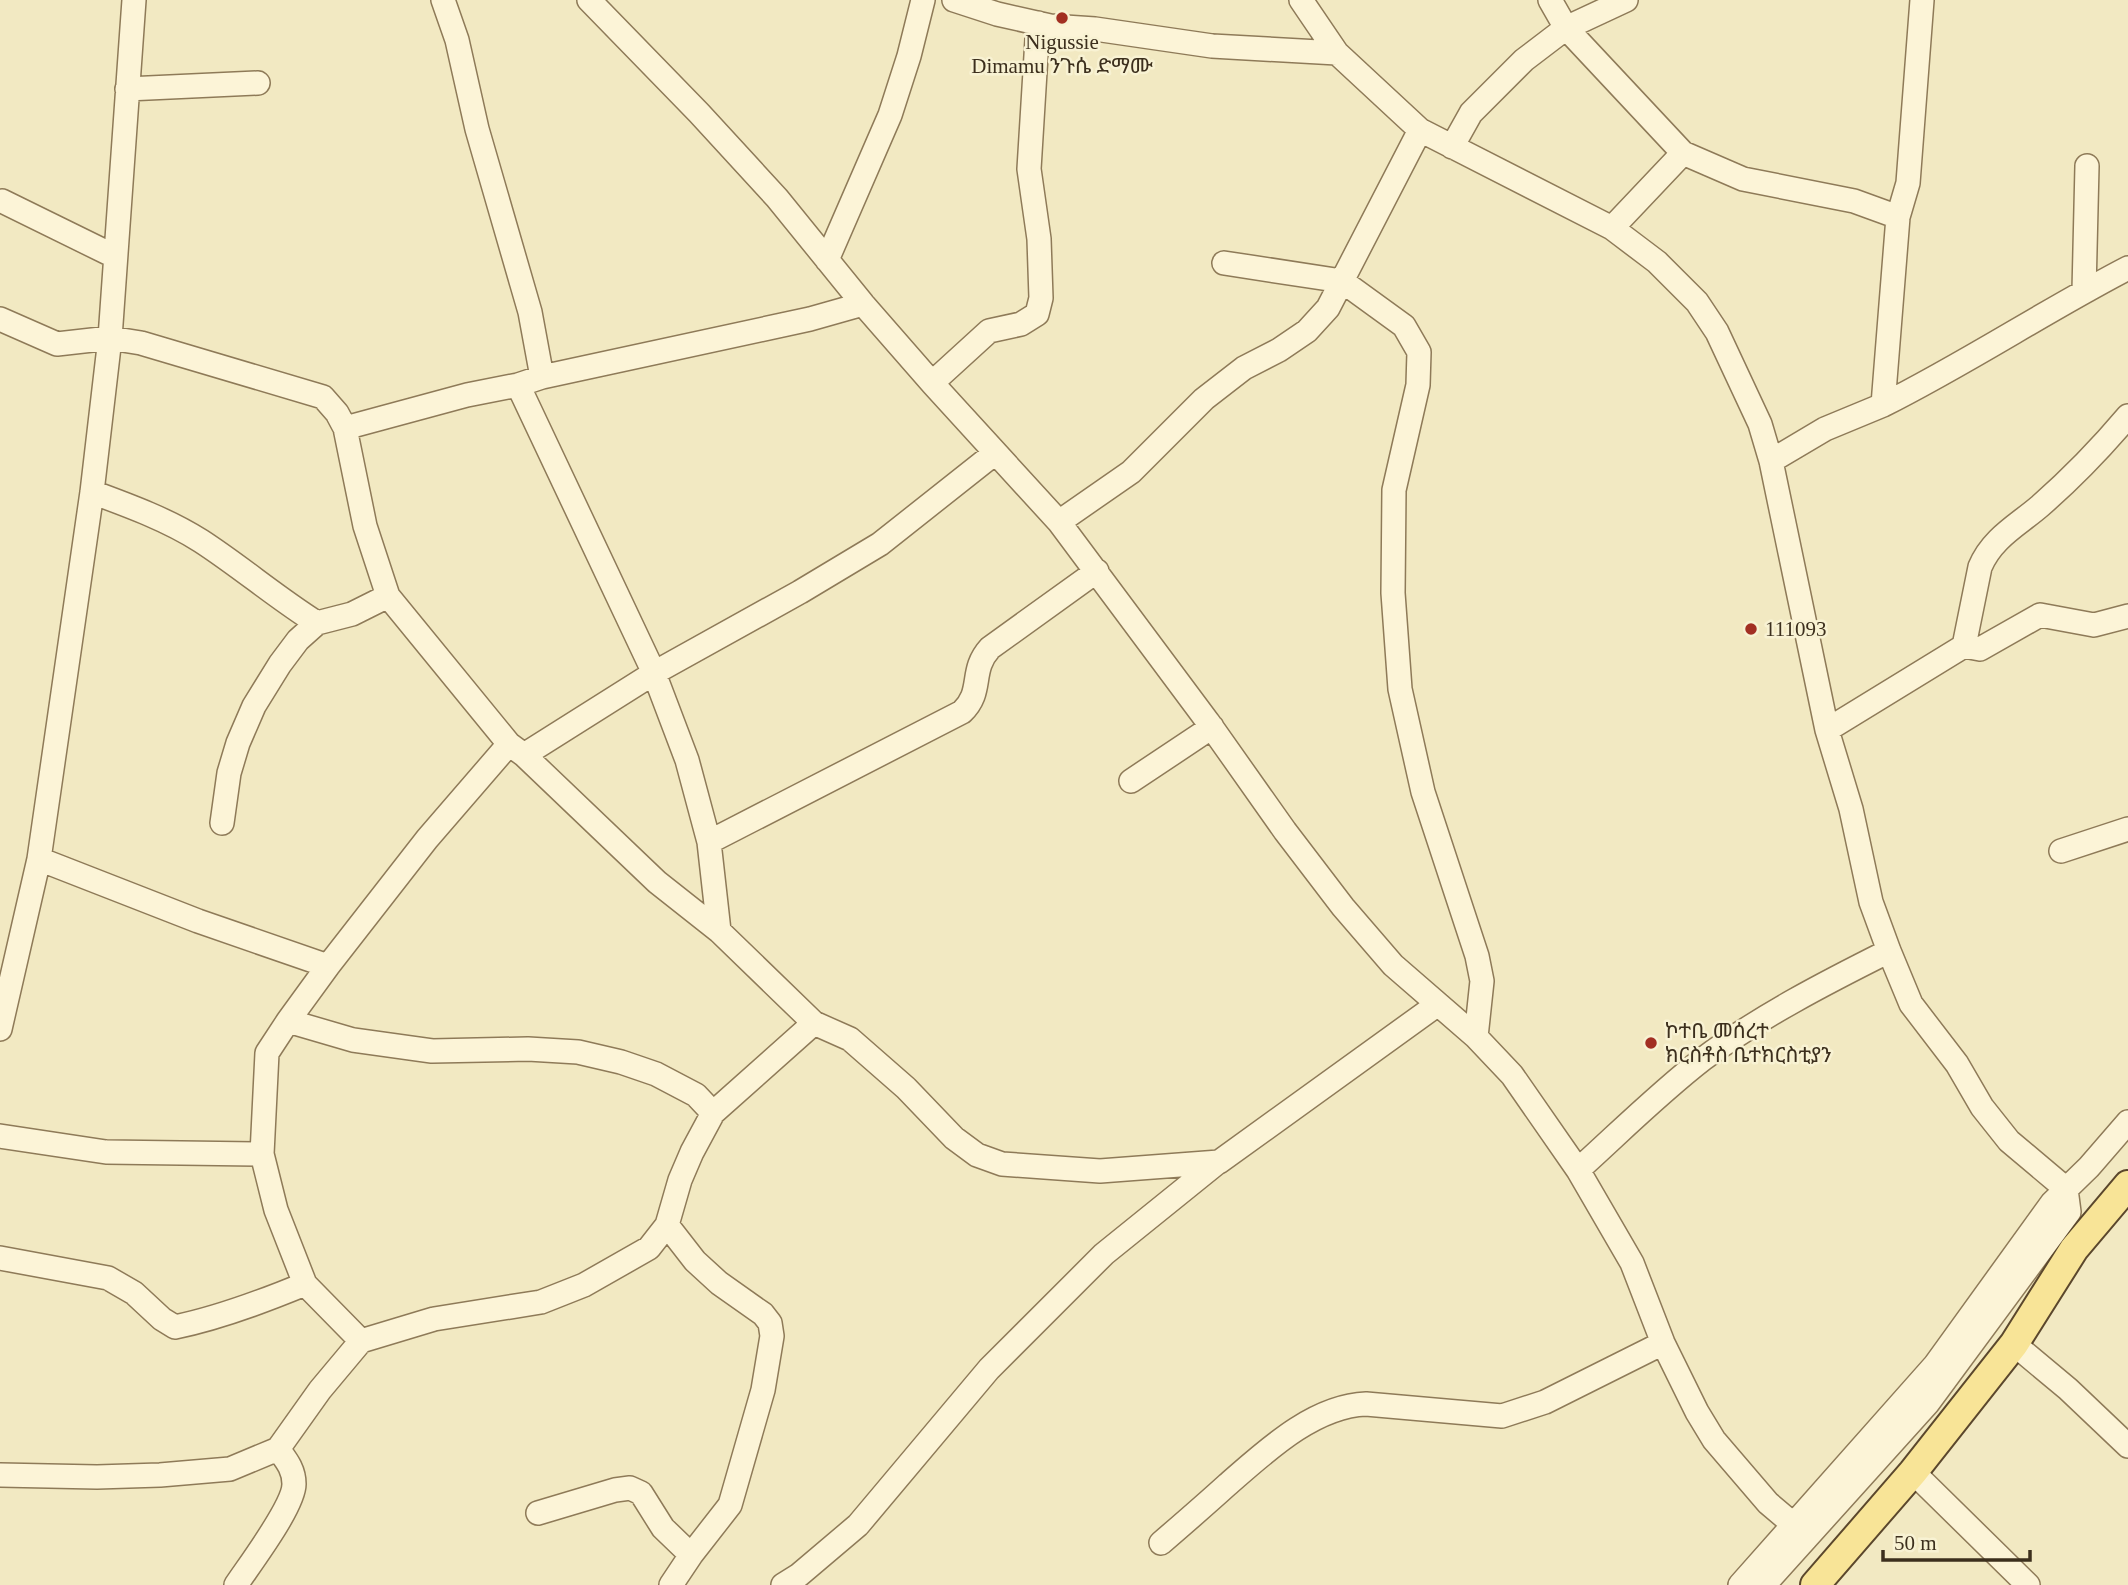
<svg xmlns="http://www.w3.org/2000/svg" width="2128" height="1585" font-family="'Times New Roman','Noto Sans Ethiopic',serif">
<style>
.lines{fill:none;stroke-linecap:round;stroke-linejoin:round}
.minor-casing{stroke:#8e7a58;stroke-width:26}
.major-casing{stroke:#5b472c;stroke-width:32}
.minor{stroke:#fcf4d7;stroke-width:23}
.major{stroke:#f8e497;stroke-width:28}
.poi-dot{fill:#a22f22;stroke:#f8f2d3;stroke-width:2.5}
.labels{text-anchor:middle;stroke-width:5;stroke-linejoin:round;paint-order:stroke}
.poi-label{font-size:21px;fill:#3c2f1d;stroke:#f8f2d3;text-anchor:start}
</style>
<rect width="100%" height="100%" fill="#f2e9c2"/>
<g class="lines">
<defs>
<path id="minor" d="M443,0L457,40L477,129L530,312L542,377
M589,0L699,113L777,198L863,304L932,383L1059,522L1208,722L1285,831L1343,907L1393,965L1476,1037L1512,1075L1578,1170L1632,1263L1663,1343L1697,1412L1714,1440L1768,1503L1807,1536
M954,0L997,14L1050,26L1095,29L1212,46L1337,53
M1301,0L1337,53L1420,130L1612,228L1657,262L1697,302L1717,332L1760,424L1771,461L1827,730L1851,809L1871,902L1889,951L1911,1004L1957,1064L1982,1107L2009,1141L2066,1189L2069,1212L1928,1403L1764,1585
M1626,0L1566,28L1683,153
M127,89L258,83
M1452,147L1471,113L1524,60L1566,28L1550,0
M2,201L114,256
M1612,228L1683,153L1743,179L1854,201L1898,217L1908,183L1922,0
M827,260L890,115L909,56L923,0
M1224,263L1342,281L1404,326L1419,352L1418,385L1394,490L1393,593L1400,689L1423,792L1477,956L1482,981L1476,1037
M2084,291L2087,166
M0,319L57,344L110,338L141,343L323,397L337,413L345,428L365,526L388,596L509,744L524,755L657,882L719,931L814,1023
M932,383L989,331L1021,324L1037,314L1041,298L1039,239L1029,169L1038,23
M518,385L654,673L687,760L709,842L719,931
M1883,405C1967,363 2045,311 2128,268
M345,428L467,395L518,385L542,377L810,319L863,304
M1771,461L1825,429L1883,405L1898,217
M92,492C130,506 168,520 201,541C241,567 277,598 317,623
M1059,522L1131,472L1204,399L1244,368L1279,350L1307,331L1328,308L1420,130
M1964,646L1980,567C1992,538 2018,525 2040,506C2072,478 2101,448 2128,416
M1827,730L1964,646L1980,649L2040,615L2094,625L2128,616
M524,755L654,673L800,592L880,544L995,453
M1131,781L1212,727
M222,823L229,773L238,743L254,706L280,664L298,640L317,623L352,614L388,596
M709,842L962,712C984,691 969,671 990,648L1097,571
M2061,851L2128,829
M39,859L198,921L328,966
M288,1021L328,966L427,839L509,744
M0,1029L39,859L92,492L110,338L134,0
M0,1136L106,1152L262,1154L276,1210L305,1284
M262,1154L267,1053L288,1021L353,1040L432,1051L528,1049L578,1052L621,1062L656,1074L696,1095L713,1113L814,1023L850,1039L906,1088L954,1138L977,1155L1002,1164L1100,1171L1219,1162L1438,1004
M1578,1170C1619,1133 1659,1093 1703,1059C1761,1016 1825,983 1889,951
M667,1225L695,1261L719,1283L763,1314L770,1323L772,1336L763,1390L730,1505L691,1555L671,1585
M0,1258L108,1278L134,1293L162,1319L175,1327C219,1318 264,1301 305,1284L361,1341
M2014,1344L2068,1389L2128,1446
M1913,1472L2028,1585
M0,1475L97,1477L160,1475L230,1469L278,1449
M538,1513L615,1490L630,1488L641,1493L663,1528L691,1555
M1161,1543C1183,1524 1205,1505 1227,1485C1265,1452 1313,1406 1366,1404L1502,1416L1545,1402L1663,1343
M236,1585C250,1564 294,1506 294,1484C294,1469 286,1460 278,1449L320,1390L361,1341L434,1319L541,1302L584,1285L649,1248L667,1225L680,1180L692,1152L713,1113
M783,1585L799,1575L858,1525L989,1369L1104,1254L1218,1162
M1740,1585L1935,1365L2052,1203L2089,1167L2128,1122"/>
<path id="major" d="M1815,1585L1913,1472L2014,1344L2074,1249L2128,1185"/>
</defs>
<use href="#minor" class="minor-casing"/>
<use href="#major" class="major-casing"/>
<use href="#minor" class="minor"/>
<use href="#major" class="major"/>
</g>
<g class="poi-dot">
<circle cx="1062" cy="18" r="7"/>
<circle cx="1751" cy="629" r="7"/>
<circle cx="1651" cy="1043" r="7"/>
</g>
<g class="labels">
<g class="poi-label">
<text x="1062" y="49" text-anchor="middle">Nigussie<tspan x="1062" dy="24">Dimamu ንጉሴ ድማሙ</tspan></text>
<text x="1765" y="636">111093</text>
<text x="1665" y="1038">ኮተቤ መሰረተ<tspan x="1665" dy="24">ክርስቶስ ቤተክርስቲያን</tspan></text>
</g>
</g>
<path d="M1883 1550v10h147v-10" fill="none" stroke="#3c2f1d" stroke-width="3.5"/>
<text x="1894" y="1550" font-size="21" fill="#3c2f1d" stroke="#f8f2d3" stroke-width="5" paint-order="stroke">50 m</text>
</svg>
